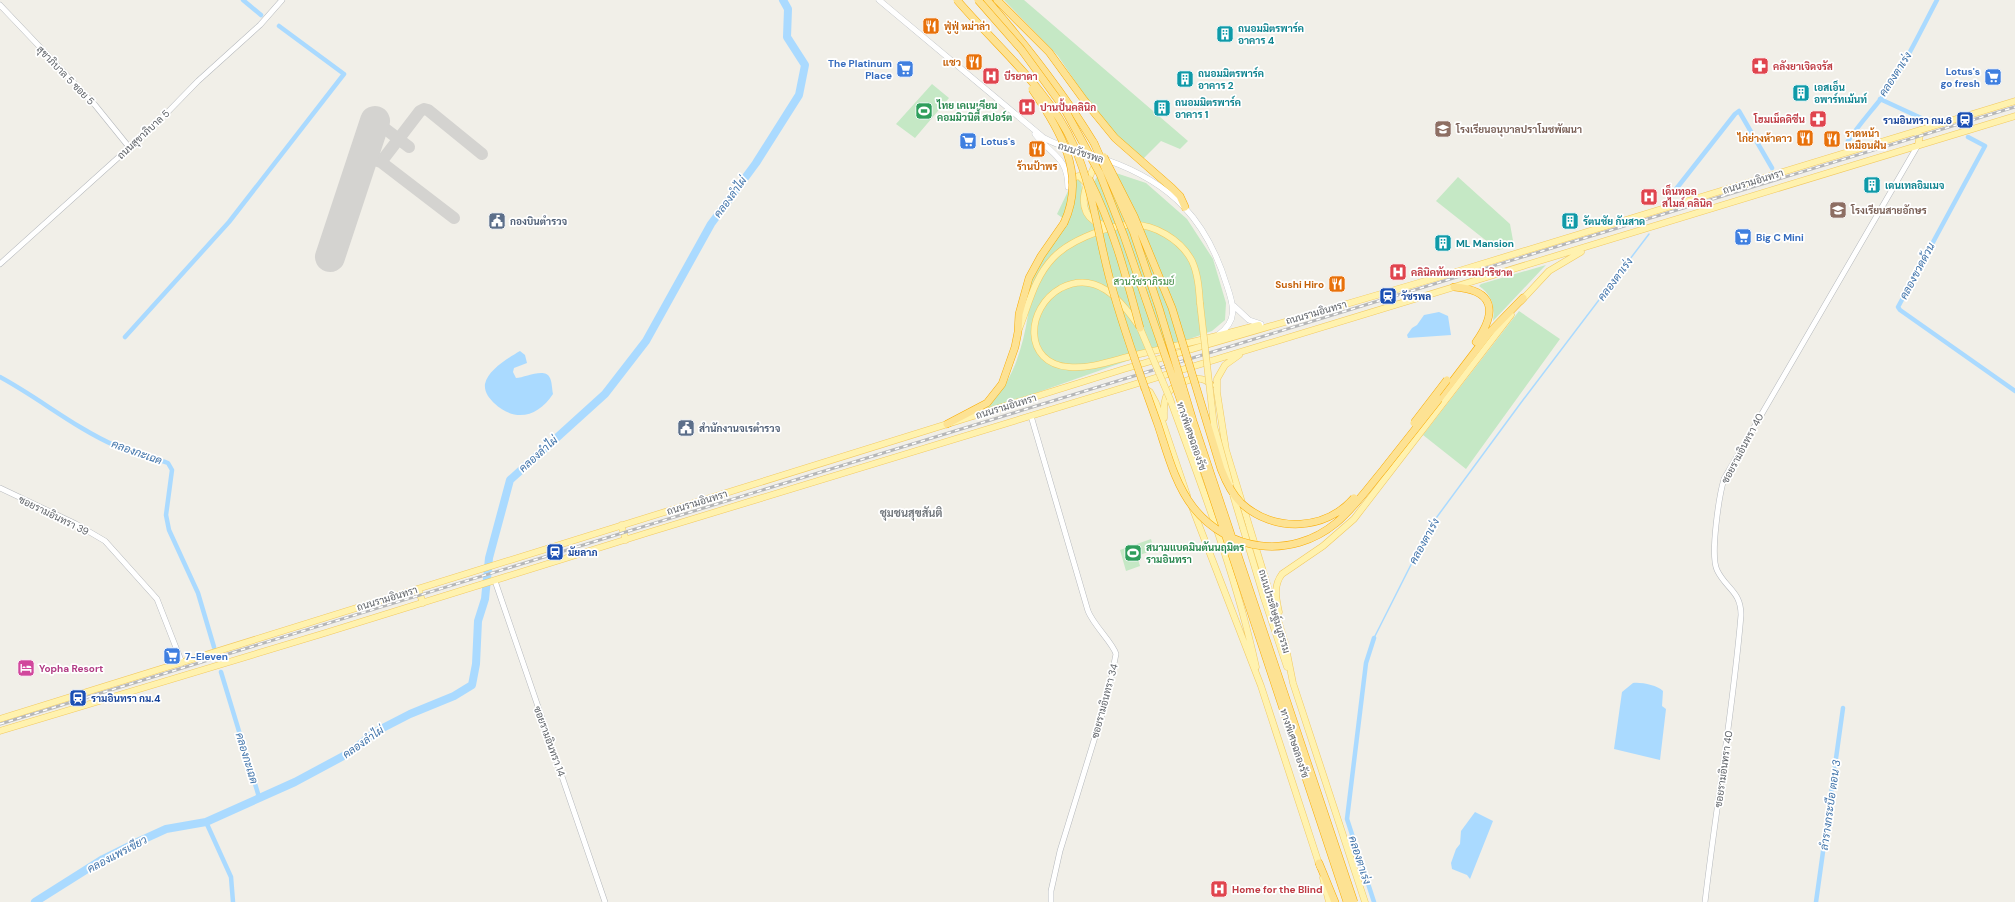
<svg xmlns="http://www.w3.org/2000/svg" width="2015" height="902" font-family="'DM Sans',Sarabun,sans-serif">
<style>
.green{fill:#c5e8c5}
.water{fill:#aadaff}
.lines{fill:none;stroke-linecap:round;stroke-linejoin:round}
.stream{stroke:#aadaff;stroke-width:1.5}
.canal{stroke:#aadaff;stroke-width:4.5}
.river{stroke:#aadaff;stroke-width:8}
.taxiway{stroke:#d4d3d0;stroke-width:12}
.runway{stroke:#d4d3d0;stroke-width:30}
.tertiary-casing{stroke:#b5b8bc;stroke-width:6}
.secondary-casing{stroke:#b6babf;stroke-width:6}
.primary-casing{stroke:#f2c960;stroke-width:7}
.motorway-casing{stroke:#f9ab00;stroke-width:8}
.tertiary{stroke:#fff;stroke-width:5}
.secondary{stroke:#fff;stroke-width:5.5}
.primary{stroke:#fff2af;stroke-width:6}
.motorway{stroke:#fde293;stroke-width:7}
.rail-casing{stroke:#b6b7b8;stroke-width:3}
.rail{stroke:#fff;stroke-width:1.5;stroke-dasharray:4.5;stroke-linecap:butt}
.primary-bridge-casing{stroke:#f2c960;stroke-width:7;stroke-linecap:butt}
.motorway-bridge-casing{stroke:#f9ab00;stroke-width:8;stroke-linecap:butt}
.primary-bridge{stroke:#fff2af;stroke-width:6}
.motorway-bridge{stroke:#fde293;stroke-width:7}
.labels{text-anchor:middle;stroke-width:3.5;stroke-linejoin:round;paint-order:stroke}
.food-label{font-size:10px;font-weight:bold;fill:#c56008;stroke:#fff;text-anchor:end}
.culture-label{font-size:10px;font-weight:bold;fill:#0d838f;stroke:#fff;text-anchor:start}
.shop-label{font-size:10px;font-weight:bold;fill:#366cbe;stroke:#fff;text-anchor:start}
.health-label{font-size:10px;font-weight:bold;fill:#be3a42;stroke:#fff;text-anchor:start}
.street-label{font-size:10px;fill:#5f6368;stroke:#fff}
.leisure-label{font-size:10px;font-weight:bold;fill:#27864d;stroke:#fff;text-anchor:start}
.transit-label{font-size:10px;font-weight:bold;fill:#164399;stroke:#fff;text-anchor:start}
.education-label{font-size:10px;font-weight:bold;fill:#785e54;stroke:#fff;text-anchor:start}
.service-label{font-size:10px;font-weight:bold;fill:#4e5e75;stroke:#fff;text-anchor:start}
.park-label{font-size:10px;fill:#348238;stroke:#fff}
.hotel-label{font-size:10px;font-weight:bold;fill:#b23c85;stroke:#fff;text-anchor:start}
.water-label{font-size:11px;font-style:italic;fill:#4174aa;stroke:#fff}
.neighbourhood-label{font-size:11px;font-weight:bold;fill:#70757a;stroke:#fff}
</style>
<rect width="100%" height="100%" fill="#f1efe8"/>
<path class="green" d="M1004,0H1024L1188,141L1180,149L1161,141L1142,160L1127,147L1096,112L1058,56Z
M932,84L949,98L915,138L896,124Z
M1104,169L1146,183L1187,219L1213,259L1226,303L1225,320L1212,331L982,412C1011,387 1022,352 1028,315C1030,304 1027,291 1030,281C1037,260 1056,240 1068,222L1057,214L1070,187L1077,179L1080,180C1087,195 1072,206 1091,222C1092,215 1088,210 1088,203C1087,191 1095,181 1100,171Z
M1458,177L1510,224L1514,246L1498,250L1436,201Z
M1546,265L1543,268L1493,321C1495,306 1492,295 1479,286L1481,284Z
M1519,311L1560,339L1466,469L1423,435Z
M1151,539L1154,550L1137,556L1140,566L1126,571L1120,550Z"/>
<path class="water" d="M1439,312L1448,316L1451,335L1408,338L1407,335L1412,328L1417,325L1424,315Z
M520,351L525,355L527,363L514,368L513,372L516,378C525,378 545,367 550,378C552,382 552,389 553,394C538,417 515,423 494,403C489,398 484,392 485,384C488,370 508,358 520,351Z
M1633,683C1641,682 1657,685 1663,691L1662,706L1666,709L1660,760L1614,749L1622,692Z
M1475,812L1493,821L1470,879L1467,875L1452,869L1451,863L1456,849L1460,844L1461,831Z"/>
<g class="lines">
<path class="stream" d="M1374,638L1431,525L1520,404L1649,234"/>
<path class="canal" d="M243,0L261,15
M1880,99L1932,123
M1968,137L1985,146L1898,307L1900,310L2015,391
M1846,144C1857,127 1868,115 1880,100C1903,69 1919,34 1937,0
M1669,198L1735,114L1739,111L1772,168
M125,337L229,222L344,74L279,26
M0,377C39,398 75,428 116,446C132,453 151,457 168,463L172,470L166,515L169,530L198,593L214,647
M1374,638L1366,663L1347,819L1374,902
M221,672L259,797
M206,822L231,877L233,902
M1816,902L1843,708"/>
<path class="river" d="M35,902L103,859L131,845L166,829L206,822L295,782L349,753L375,732L410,714L454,696L472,685L476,664L478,621L485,599L489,558L510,480L605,394L646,341L711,224L756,163L799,95L805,65L787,37L788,9L783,0"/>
<path class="taxiway" d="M375,121L409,147
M363,156L381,162
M454,218L381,162L420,111L424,109L428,110L482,154"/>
<path class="runway" d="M330,257L375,121"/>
<defs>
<path id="tertiary" d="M0,5L95,105L129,147
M0,264L161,119L198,81L260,25L282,0
M1031,416L1088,611C1094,626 1113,643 1116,654L1107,698L1060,851L1051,891V902
M0,488L76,524L105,541L157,599L182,663
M495,581L605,902
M1705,902C1716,806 1733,711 1741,615C1741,591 1726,589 1717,570C1710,555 1719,496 1724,479L1918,145"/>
<path id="secondary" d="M879,0L1044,138C1066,150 1084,152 1107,160C1172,183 1207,220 1227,286C1234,306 1238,321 1218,335
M1035,134C1051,155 1068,157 1068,187
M1234,306L1249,320L1261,324"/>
<path id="primary" d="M1918,145L1921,130
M1099,157C1091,174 1072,205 1094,221C1098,224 1106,225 1112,227
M1071,182L1075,177L1079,176L1085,182
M1521,301L1549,271L1581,252
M1138,325C1120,299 1096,270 1061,288C1025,308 1023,364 1069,367C1091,369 1114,360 1135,355C1177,346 1218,336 1259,325
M1019,329C1029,304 1034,278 1053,258C1065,245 1083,237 1100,231C1110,228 1119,225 1129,225C1154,223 1181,240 1192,261C1198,274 1199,289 1200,303
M1239,355L1225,365L1217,379V392L1226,450L1285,643L1293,683L1365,902
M1144,388L1150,392L1156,403L1187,495
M1170,399C1202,487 1236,575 1256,667
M1164,418C1164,410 1163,400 1168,393C1176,382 1201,372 1211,385
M1192,507L1261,686L1320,867
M621,525L626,540
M1243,528L1264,598L1287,667
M418,589L423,603
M1279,612C1276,598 1273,586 1282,574L1323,546L1354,519L1511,315
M0,719L1124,369L1449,274L2015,101
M0,731L325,633L650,532L2015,116
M1323,878L1329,902"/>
<path id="motorway" d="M987,0C1026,45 1063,92 1094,143
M997,0L1049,52L1084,100L1115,138L1172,188L1180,196L1185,207
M1454,287C1494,290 1498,311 1476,342
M1439,399L1490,332L1523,298
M947,424L987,403L1002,384L1015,347L1018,332L1019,314L1029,278L1041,256L1064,223
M1319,863L1335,902"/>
</defs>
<use href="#tertiary" class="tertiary-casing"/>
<use href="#secondary" class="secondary-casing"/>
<use href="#primary" class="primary-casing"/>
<use href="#motorway" class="motorway-casing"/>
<use href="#tertiary" class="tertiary"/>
<use href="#secondary" class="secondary"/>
<use href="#primary" class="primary"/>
<use href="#motorway" class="motorway"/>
<defs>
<path id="rail" d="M0,724L1388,298L2015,107"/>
</defs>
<use href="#rail" class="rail-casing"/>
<use href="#rail" class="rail"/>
<defs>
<path id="primary-bridge" d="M1200,303L1214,426L1230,484
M1140,328L1170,399
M1233,495L1243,528"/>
<path id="motorway-bridge" d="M957,0C997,47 1049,89 1074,146C1093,189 1098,236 1110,280C1123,329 1141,377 1158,425C1167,452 1175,484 1193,507C1228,552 1291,560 1336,523C1354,508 1368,488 1383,470C1402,446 1420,423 1439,399
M978,0L1021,49L1064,108L1100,174L1124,236L1188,422L1347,902
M1032,89C1060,130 1087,174 1064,223
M1094,143L1133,231L1159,308L1193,421L1354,902
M1104,157L1134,216L1172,308L1221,469C1226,482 1232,494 1241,503C1274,533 1325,531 1354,498
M1089,179C1113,226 1126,276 1140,328
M1414,423L1447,380"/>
</defs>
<use href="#primary-bridge" class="primary-bridge-casing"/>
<use href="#motorway-bridge" class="motorway-bridge-casing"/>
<use href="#primary-bridge" class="primary-bridge"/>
<use href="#motorway-bridge" class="motorway-bridge"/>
</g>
<defs>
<symbol id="restaurant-square" viewBox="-11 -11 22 22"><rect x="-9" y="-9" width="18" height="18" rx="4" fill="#e8710a" stroke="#fff"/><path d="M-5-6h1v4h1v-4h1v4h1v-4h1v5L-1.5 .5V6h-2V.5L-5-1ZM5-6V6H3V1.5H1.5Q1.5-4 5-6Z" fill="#fff"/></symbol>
<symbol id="building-square" viewBox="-11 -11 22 22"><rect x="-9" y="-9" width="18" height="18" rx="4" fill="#0f9aa8" stroke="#fff"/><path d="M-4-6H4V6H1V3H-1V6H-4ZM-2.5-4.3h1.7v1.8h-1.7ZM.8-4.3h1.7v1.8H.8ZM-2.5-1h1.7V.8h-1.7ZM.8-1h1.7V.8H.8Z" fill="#fff"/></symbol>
<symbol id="pharmacy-square" viewBox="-11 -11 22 22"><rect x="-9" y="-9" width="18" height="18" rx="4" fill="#e0444e" stroke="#fff"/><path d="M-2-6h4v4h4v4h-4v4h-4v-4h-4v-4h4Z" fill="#fff"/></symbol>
<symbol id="supermarket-square" viewBox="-11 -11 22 22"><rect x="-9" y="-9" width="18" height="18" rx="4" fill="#3f7fe0" stroke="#fff"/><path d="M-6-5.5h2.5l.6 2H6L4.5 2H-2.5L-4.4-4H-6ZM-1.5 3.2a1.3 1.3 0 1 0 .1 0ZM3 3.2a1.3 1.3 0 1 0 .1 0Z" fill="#fff"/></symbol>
<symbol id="hospital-square" viewBox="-11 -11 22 22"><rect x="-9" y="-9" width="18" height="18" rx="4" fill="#e0444e" stroke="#fff"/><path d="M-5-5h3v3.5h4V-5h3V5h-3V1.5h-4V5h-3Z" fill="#fff"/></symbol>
<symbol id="stadium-square" viewBox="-11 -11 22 22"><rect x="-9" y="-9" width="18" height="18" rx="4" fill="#2e9e5b" stroke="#fff"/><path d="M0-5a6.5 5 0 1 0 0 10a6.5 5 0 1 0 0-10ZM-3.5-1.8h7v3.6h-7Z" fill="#fff"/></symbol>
<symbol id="station-square" viewBox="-11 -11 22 22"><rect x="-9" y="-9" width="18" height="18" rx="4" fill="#1a4fb4" stroke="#fff"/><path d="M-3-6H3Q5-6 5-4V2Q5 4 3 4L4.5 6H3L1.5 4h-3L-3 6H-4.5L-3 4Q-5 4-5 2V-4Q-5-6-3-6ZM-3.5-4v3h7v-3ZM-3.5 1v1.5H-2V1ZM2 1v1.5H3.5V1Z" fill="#fff"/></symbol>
<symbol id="school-square" viewBox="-11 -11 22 22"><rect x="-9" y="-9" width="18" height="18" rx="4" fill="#8d6e63" stroke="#fff"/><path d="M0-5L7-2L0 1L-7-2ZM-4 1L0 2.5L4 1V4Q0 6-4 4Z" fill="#fff"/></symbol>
<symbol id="civic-square" viewBox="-11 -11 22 22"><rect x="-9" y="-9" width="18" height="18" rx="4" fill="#5c6f8a" stroke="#fff"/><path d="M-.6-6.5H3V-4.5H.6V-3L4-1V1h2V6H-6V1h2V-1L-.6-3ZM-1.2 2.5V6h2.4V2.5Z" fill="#fff"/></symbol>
<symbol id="hotel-square" viewBox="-11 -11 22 22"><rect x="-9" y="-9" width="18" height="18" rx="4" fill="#d1479c" stroke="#fff"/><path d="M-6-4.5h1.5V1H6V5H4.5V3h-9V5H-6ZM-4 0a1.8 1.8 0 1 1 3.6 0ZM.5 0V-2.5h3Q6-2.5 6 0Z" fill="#fff"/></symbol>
</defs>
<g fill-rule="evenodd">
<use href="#restaurant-square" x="921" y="16" width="20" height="20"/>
<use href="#building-square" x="1215" y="24" width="20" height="20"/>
<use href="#restaurant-square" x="964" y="52" width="20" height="20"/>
<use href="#pharmacy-square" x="1750" y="56" width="20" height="20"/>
<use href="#supermarket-square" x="895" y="59" width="20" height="20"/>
<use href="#hospital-square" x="981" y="66" width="20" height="20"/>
<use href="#supermarket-square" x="1983" y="67" width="20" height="20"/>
<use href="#building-square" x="1175" y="69" width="20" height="20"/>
<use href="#building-square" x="1791" y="83" width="20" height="20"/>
<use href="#hospital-square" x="1017" y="97" width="20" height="20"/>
<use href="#building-square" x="1152" y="98" width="20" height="20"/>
<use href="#stadium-square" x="914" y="101" width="20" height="20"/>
<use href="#pharmacy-square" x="1808" y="109" width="20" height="20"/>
<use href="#station-square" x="1955" y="110" width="20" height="20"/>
<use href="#school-square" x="1433" y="119" width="20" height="20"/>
<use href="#restaurant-square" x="1795" y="128" width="20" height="20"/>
<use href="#restaurant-square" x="1822" y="129" width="20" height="20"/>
<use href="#supermarket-square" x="958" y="131" width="20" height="20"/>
<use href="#restaurant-square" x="1027" y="139" width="20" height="20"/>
<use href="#building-square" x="1862" y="175" width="20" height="20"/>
<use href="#hospital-square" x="1639" y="187" width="20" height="20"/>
<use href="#school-square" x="1828" y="200" width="20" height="20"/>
<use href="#civic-square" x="487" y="211" width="20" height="20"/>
<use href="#building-square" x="1560" y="211" width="20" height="20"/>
<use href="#supermarket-square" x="1733" y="227" width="20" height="20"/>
<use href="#building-square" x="1433" y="233" width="20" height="20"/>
<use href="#hospital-square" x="1388" y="262" width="20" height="20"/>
<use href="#restaurant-square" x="1327" y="274" width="20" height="20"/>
<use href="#station-square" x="1378" y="286" width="20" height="20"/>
<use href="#civic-square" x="676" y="418" width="20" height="20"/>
<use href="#station-square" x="545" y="542" width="20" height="20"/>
<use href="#stadium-square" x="1123" y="543" width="20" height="20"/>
<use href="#supermarket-square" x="162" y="646" width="20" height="20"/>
<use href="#hotel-square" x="16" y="658" width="20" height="20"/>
<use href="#station-square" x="68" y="688" width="20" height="20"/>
<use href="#hospital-square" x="1209" y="879" width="20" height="20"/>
</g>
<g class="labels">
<g class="food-label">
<text x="944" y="30" text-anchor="start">ฟู่ฟู่ หม่าล่า</text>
<text x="961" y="66">แซว</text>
<text x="1845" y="137" text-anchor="start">ราดหน้า<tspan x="1845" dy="12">เหมือนฝัน</tspan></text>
<text x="1792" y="142">ไก่ย่างห้าดาว</text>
<text x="1037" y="170" text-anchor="middle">ร้านป้าพร</text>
<text x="1324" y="288">Sushi Hiro</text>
</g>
<g class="culture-label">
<text x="1238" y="32">ถนอมมิตรพาร์ค<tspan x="1238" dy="12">อาคาร 4</tspan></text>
<text x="1198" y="77">ถนอมมิตรพาร์ค<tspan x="1198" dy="12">อาคาร 2</tspan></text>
<text x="1814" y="91">เอสเอ็น<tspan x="1814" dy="12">อพาร์ทเม้นท์</tspan></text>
<text x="1175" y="106">ถนอมมิตรพาร์ค<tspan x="1175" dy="12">อาคาร 1</tspan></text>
<text x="1885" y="189">เดนเทลอิมเมจ</text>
<text x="1583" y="225">รัตนชัย กันสาด</text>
<text x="1456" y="247">ML Mansion</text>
</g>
<g class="shop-label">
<text x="892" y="67" text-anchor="end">The Platinum<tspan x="892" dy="12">Place</tspan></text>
<text x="1980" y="75" text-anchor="end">Lotus's<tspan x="1980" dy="12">go fresh</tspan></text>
<text x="981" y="145">Lotus's</text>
<text x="1756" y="241">Big C Mini</text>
<text x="185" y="660">7-Eleven</text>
</g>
<g class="health-label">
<text x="1773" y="70">คลังยาเจิดจรัส</text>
<text x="1004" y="80">บีรยาดา</text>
<text x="1040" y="111">ปานปั้นคลินิก</text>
<text x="1805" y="123" text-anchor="end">โฮมเม็ดดิซีน</text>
<text x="1662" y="195">เด็นทอล<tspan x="1662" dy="12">สไมล์ คลินิค</tspan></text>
<text x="1411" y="276">คลินิคทันตกรรมปาริชาต</text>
<text x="1232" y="893">Home for the Blind</text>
</g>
<g class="street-label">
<text transform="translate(66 75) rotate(46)" y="4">สุขาภิบาล 5 ซอย 5</text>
<text transform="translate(143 134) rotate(-43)" y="4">ถนนสุขาภิบาล 5</text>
<text transform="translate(1081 152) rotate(18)" y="4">ถนนวัชรพล</text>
<text transform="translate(1753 181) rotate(-17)" y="4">ถนนรามอินทรา</text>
<text transform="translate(1316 312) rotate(-16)" y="4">ถนนรามอินทรา</text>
<text transform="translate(1006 406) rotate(-17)" y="4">ถนนรามอินทรา</text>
<text transform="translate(1192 436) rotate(71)" y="4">ทางพิเศษฉลองรัช</text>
<text transform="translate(1742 448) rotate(-62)" y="4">ซอยรามอินทรา 40</text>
<text transform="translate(697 502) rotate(-17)" y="4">ถนนรามอินทรา</text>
<text transform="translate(54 515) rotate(26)" y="4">ซอยรามอินทรา 39</text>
<text transform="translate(387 598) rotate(-17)" y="4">ถนนรามอินทรา</text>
<text transform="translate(1275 611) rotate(73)" y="4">ถนนประดิษฐ์มนูธรรม</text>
<text transform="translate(1104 701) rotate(-75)" y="4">ซอยรามอินทรา 34</text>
<text transform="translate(550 741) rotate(70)" y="4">ซอยรามอินทรา 14</text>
<text transform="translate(1295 743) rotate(72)" y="4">ทางพิเศษฉลองรัช</text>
<text transform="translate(1723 769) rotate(-82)" y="4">ซอยรามอินทรา 40</text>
</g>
<g class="leisure-label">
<text x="937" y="109">ไทย เคเนเดียน<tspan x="937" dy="12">คอมมิวนิตี้ สปอร์ต</tspan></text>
<text x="1146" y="551">สนามแบดมินตันนฤมิตร<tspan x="1146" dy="12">รามอินทรา</tspan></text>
</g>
<g class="transit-label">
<text x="1952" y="124" text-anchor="end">รามอินทรา กม.6</text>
<text x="1401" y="300">วัชรพล</text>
<text x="568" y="556">มัยลาภ</text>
<text x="91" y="702">รามอินทรา กม.4</text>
</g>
<g class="education-label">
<text x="1456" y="133">โรงเรียนอนุบาลปราโมชพัฒนา</text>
<text x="1851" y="214">โรงเรียนสายอักษร</text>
</g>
<g class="service-label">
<text x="510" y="225">กองบินตำรวจ</text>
<text x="699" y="432">สำนักงานจเรตำรวจ</text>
</g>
<g class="park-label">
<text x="1144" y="285">สวนวัชราภิรมย์</text>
</g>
<g class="hotel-label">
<text x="39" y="672">Yopha Resort</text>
</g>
<g class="water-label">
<text transform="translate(1895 74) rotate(-57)" y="4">คลองตาเร่ง</text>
<text transform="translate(730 197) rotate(-54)" y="4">คลองลำไผ่</text>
<text transform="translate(1917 271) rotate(-62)" y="4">คลองขวดด้วน</text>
<text transform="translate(1615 279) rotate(-53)" y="4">คลองตาเร่ง</text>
<text transform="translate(137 452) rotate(20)" y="4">คลองกะเฉด</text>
<text transform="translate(538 454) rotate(-42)" y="4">คลองลำไผ่</text>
<text transform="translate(1424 541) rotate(-61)" y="4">คลองตาเร่ง</text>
<text transform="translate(363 742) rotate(-35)" y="4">คลองลำไผ่</text>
<text transform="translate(247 758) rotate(73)" y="4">คลองกะเฉด</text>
<text transform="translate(1830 805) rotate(-82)" y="4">ลำรางกระบือ ตอน 3</text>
<text transform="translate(117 854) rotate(-28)" y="4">คลองแพรเขียว</text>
<text transform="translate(1360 860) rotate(72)" y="4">คลองตาเร่ง</text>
</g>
<g class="neighbourhood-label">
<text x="911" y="517">ชุมชนสุขสันติ</text>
</g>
</g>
</svg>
